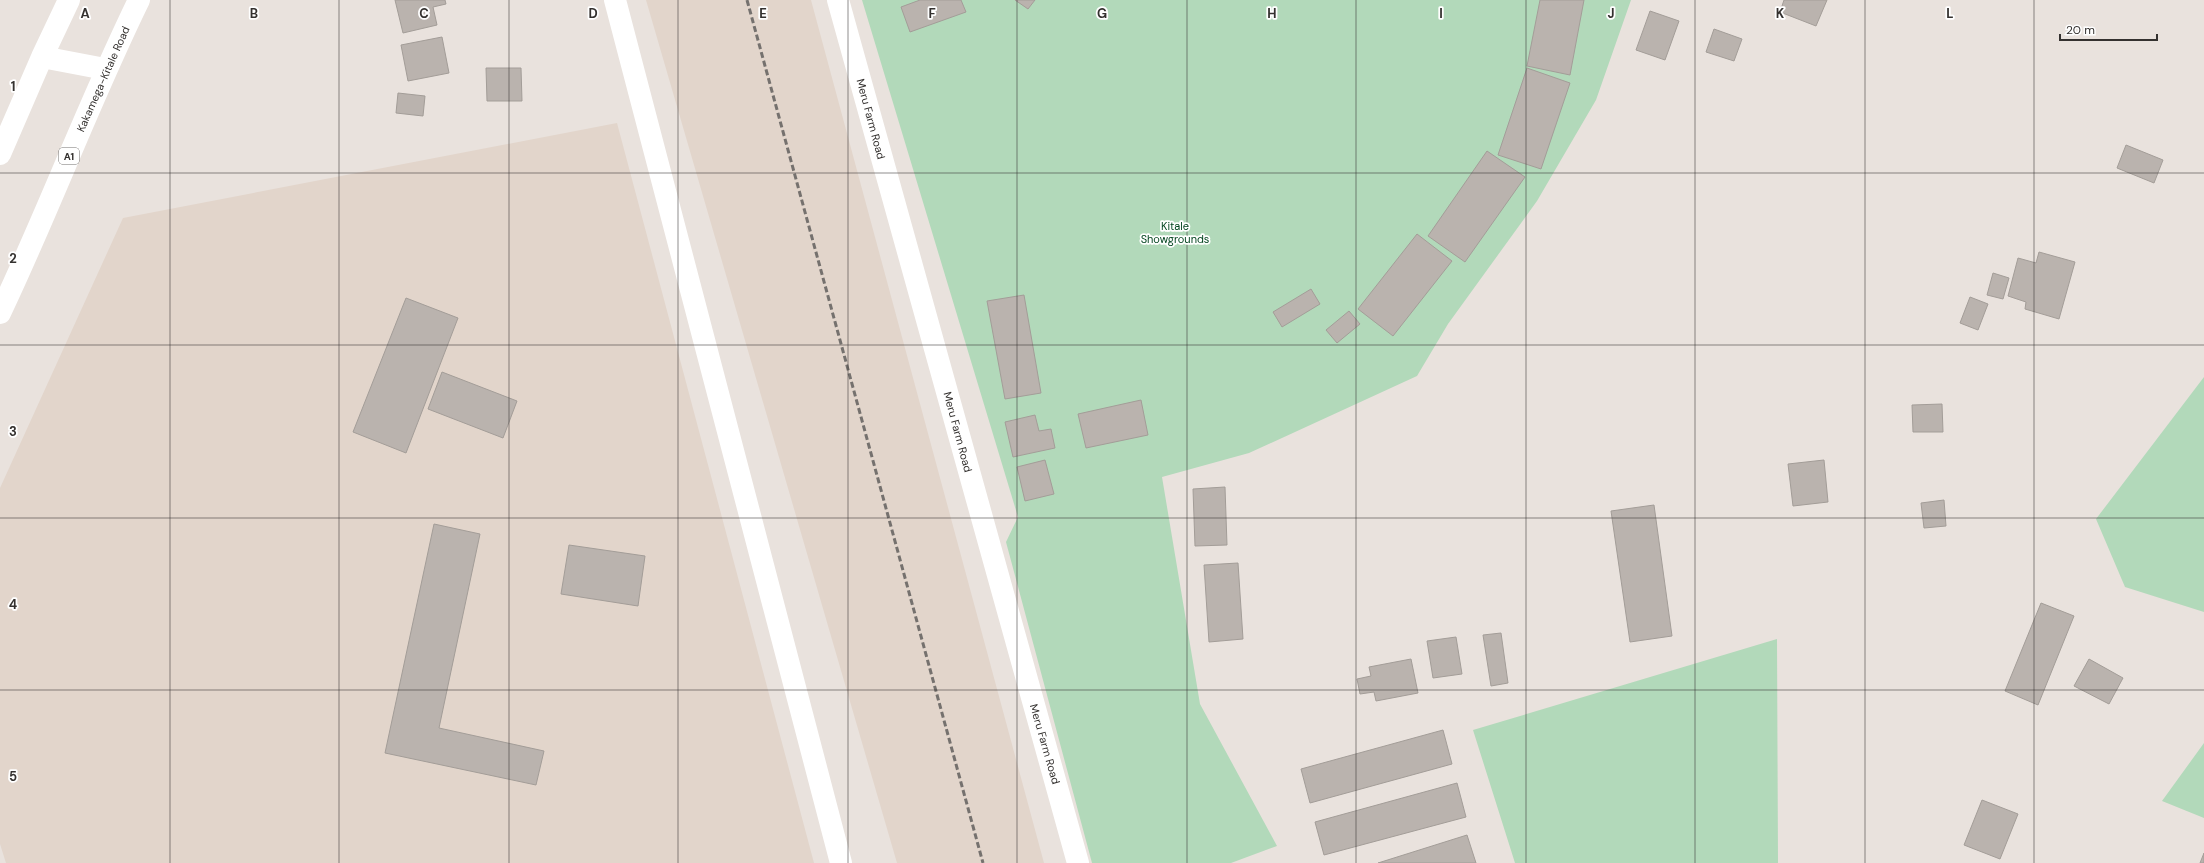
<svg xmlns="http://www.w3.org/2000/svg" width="2204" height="863" font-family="'DM Sans',sans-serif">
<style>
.built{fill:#e2d5cb}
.green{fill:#b2d9ba}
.building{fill:#bab3ae;stroke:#a39d98}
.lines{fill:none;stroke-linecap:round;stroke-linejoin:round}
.minor{stroke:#fff;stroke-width:22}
.trunk{stroke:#fff;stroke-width:22}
.rail{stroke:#75716e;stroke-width:3;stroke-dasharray:6 3;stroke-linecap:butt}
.grid{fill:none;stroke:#34312f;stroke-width:1;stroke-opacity:0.55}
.labels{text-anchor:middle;stroke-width:3.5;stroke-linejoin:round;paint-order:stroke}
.shield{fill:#fff;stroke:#716f6d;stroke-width:1}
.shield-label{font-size:10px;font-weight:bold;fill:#34312f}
.street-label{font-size:11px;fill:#34312f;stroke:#fff}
.park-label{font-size:11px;fill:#03451f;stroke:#fff}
.grid-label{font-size:13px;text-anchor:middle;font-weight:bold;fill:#34312f;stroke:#fff;stroke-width:3.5;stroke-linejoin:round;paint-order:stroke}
</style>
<rect width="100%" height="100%" fill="#e9e2dd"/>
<path class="built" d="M646,0H811L1044,863H897Z
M617,123L814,863H6L0,844V488L123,218Z"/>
<path class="green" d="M862,0H1631L1596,100L1537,201L1448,324L1417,376L1249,453L1162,477L1200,704L1277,846L1231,863H1092L1006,542L1018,517Z
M2204,377V612L2125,587L2096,519Z
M1777,639L1778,863H1515L1473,730Z
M2204,743V818L2162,801Z"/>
<path class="building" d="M395,0H445L446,4L433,7L437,25L403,33Z
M920,0H961L966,12L910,32L901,7Z
M1015,0H1035L1028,9Z
M1540,0H1584L1570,75L1527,66Z
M1784,0H1827L1816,26L1780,12Z
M1650,11L1679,21L1665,60L1636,50Z
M1714,29L1742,39L1734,61L1706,52Z
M442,37L449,73L408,81L401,45Z
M486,68H521L522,101H487Z
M1527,68L1570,83L1541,169L1498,155Z
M398,93L425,96L423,116L396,113Z
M2126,145L2163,160L2154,183L2117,168Z
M1487,151L1525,177L1465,262L1428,236Z
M1417,234L1452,261L1393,336L1358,309Z
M2039,252L2075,262L2059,319L2025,309L2026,302L2008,296L2018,258L2036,263Z
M1993,273L2009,278L2003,299L1987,295Z
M1311,289L1320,304L1282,327L1273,312Z
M1024,295L1041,393L1005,399L987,301Z
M1970,297L1988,304L1978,330L1960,323Z
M406,298L458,318L406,453L353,432Z
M1349,311L1360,324L1337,343L1326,330Z
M442,372L517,401L503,438L428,409Z
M1141,400L1148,435L1086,448L1078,414Z
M1942,404L1943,432H1913L1912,405Z
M1035,415L1039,431L1051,429L1055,448L1013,457L1005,422Z
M1045,460L1054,494L1025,501L1017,467Z
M1824,460L1828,502L1793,506L1788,464Z
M1225,487L1227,545L1195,546L1193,489Z
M1944,500L1946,526L1924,528L1921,503Z
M1654,505L1672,636L1630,642L1611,511Z
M434,524L480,534L439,728L544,751L536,785L385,753Z
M569,545L645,556L638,606L561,594Z
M1238,563L1243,639L1209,642L1204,565Z
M2041,603L2074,616L2038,705L2005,691Z
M1501,633L1508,683L1491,686L1483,635Z
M1456,637L1462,674L1433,678L1427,641Z
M1411,659L1418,693L1376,701L1374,692L1360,694L1357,679L1371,676L1369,667Z
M2089,659L2123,678L2109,704L2074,686Z
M1443,730L1452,764L1310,803L1301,769Z
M1457,783L1466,817L1324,855L1315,822Z
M1982,800L2018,814L2000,859L1964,845Z
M1467,835L1476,863H1378Z
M2204,853V863H2200Z"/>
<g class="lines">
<path class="minor" d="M615,0L841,863
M838,0L1078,863
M42,57L69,0
M0,154L42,57L105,69"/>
<path class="trunk" d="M0,313C49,210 89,102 139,0"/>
<path class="rail" d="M747,0L983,863"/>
</g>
<path class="grid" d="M170,0V863M339,0V863M509,0V863M678,0V863M848,0V863M1017,0V863M1187,0V863M1356,0V863M1526,0V863M1695,0V863M1865,0V863M2034,0V863M0,173H2204M0,345H2204M0,518H2204M0,690H2204"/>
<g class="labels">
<rect class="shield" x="59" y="148" width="20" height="16" rx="3"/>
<g class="shield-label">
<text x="69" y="160">A1</text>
</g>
<g class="street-label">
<text transform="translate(103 79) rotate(-66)" y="4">Kakamega-Kitale Road</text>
<text transform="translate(871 119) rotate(75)" y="4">Meru Farm Road</text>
<text transform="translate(958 432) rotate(75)" y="4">Meru Farm Road</text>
<text transform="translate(1045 744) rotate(74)" y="4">Meru Farm Road</text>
</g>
<g class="park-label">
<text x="1175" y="230">Kitale<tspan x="1175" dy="13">Showgrounds</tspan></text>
</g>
</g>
<g class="grid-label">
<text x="85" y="18">A</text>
<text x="254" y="18">B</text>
<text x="424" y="18">C</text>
<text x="593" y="18">D</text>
<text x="763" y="18">E</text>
<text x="932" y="18">F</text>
<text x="1102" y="18">G</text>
<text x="1272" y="18">H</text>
<text x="1441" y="18">I</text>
<text x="1611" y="18">J</text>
<text x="1780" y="18">K</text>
<text x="1950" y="18">L</text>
<text x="13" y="91">1</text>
<text x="13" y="263">2</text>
<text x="13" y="436">3</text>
<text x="13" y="609">4</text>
<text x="13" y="781">5</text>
</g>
<path d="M2060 34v6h97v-6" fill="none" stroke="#34312f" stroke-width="2"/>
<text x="2066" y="34" font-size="12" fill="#34312f" stroke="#ffffff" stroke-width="3" paint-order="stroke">20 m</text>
</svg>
